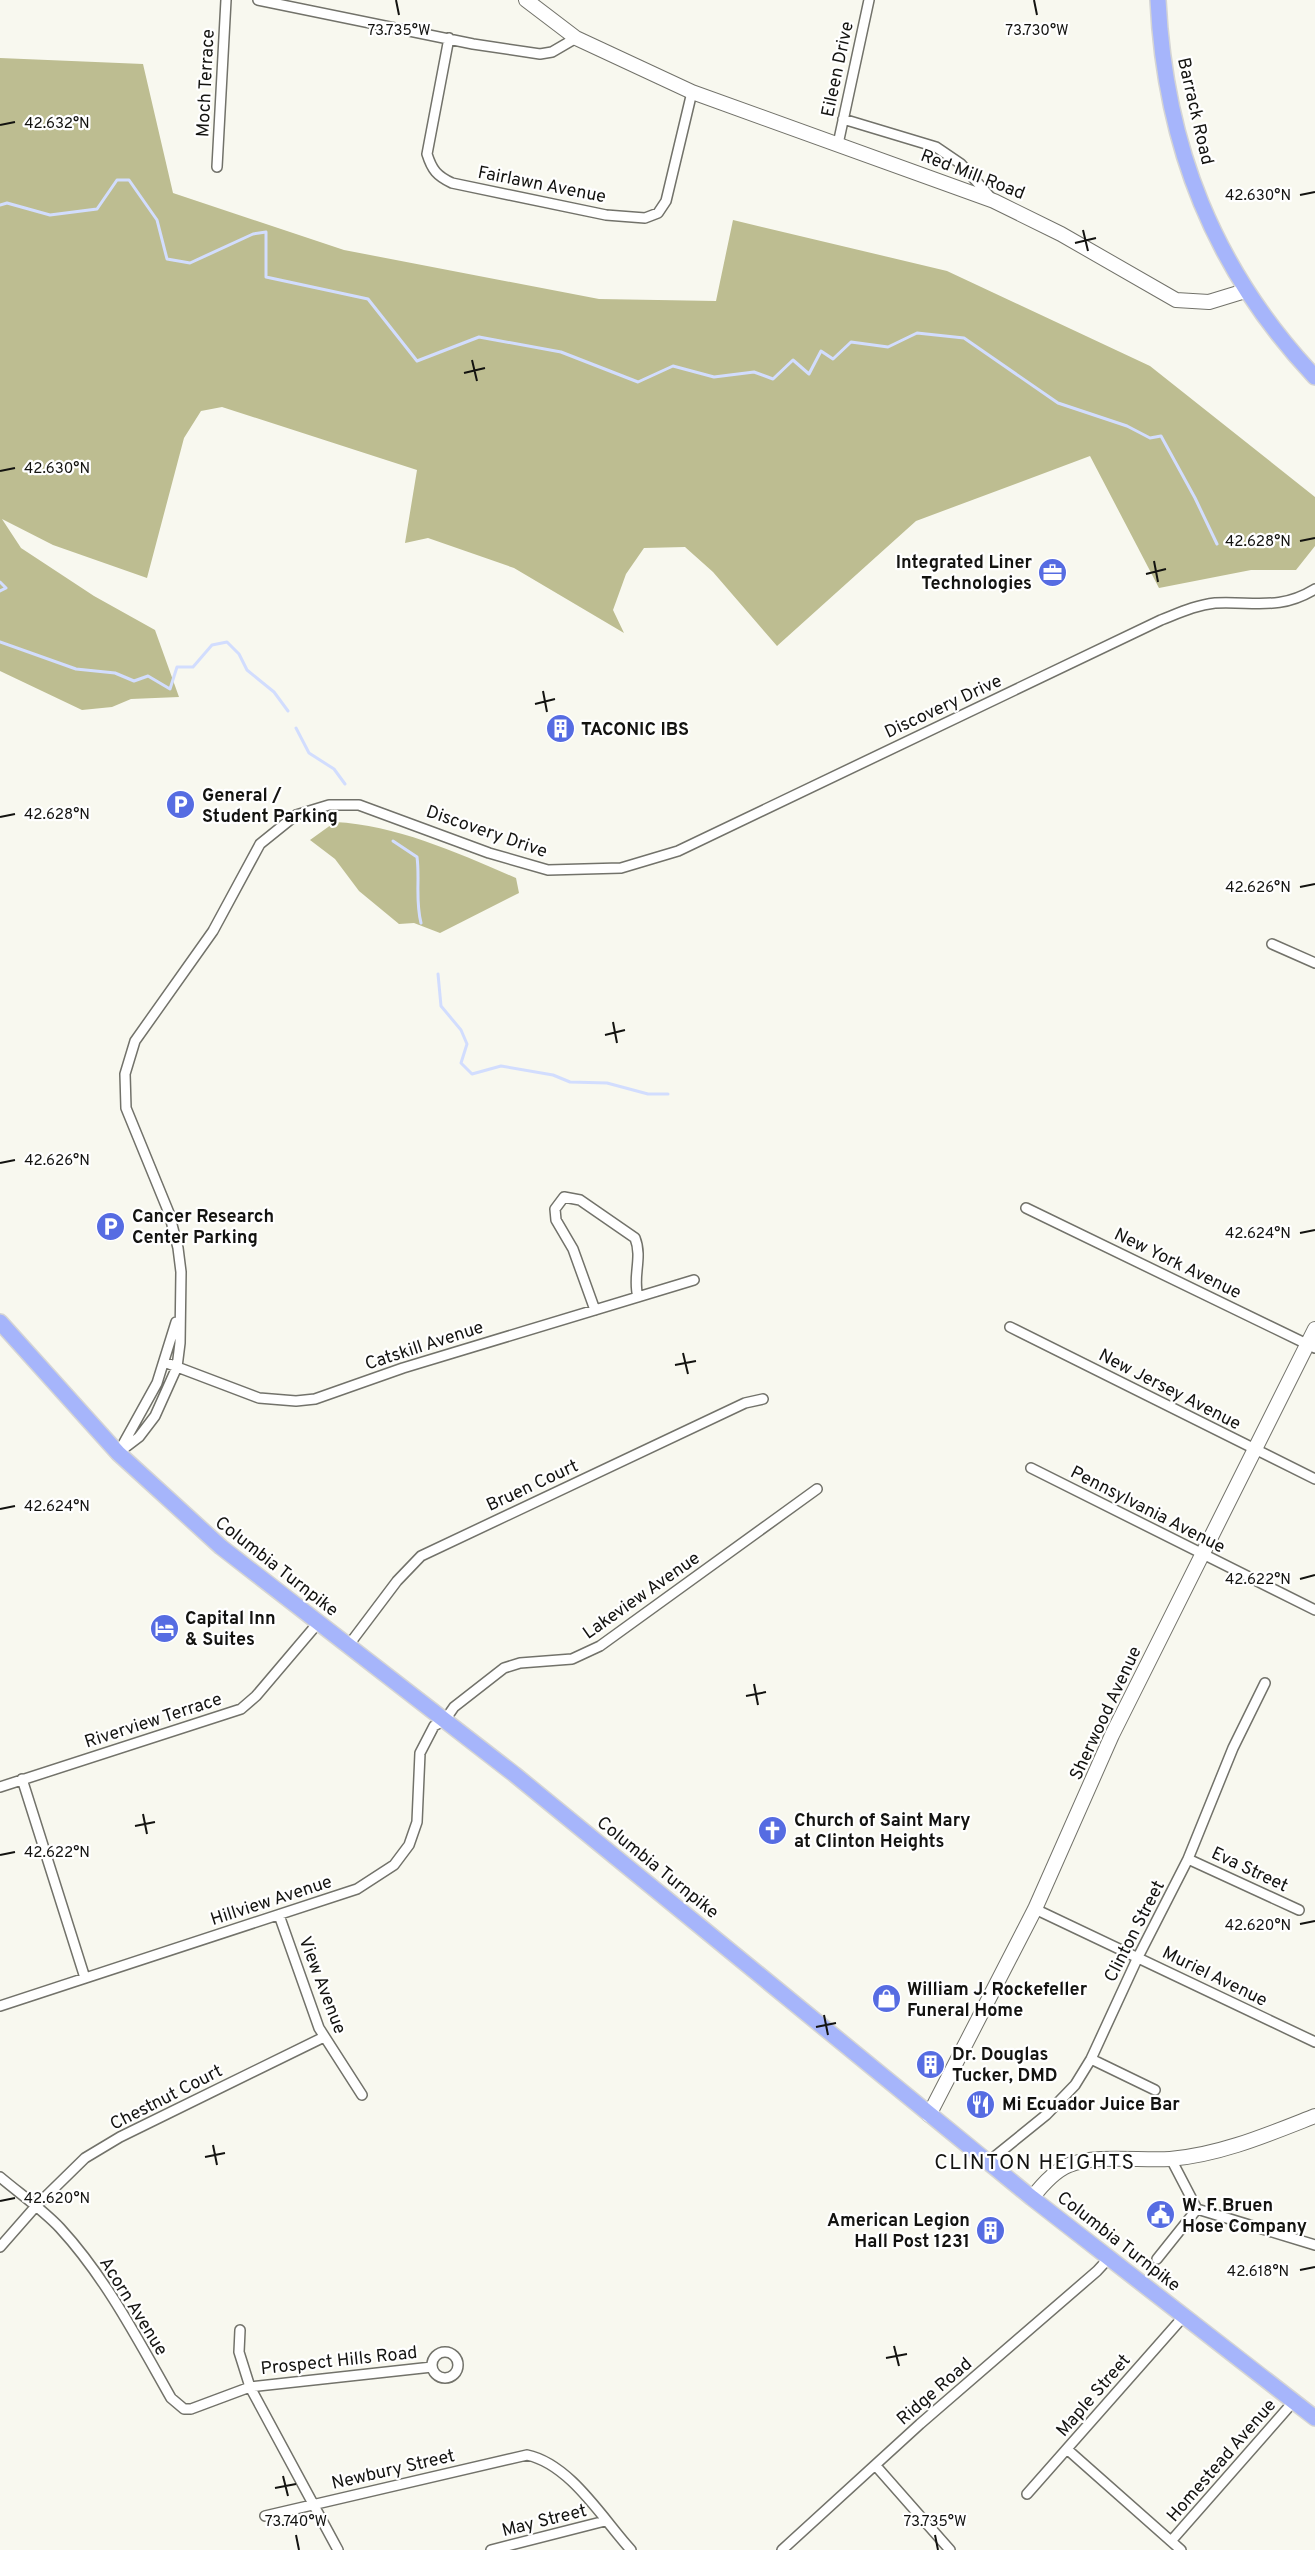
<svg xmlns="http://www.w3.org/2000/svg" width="1315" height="2550" font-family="Overpass,sans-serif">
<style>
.forest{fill:#bdbd91}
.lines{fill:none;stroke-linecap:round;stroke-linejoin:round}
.stream{stroke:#d2ddfe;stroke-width:3}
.street-casing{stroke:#72726a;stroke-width:12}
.secondary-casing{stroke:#72726a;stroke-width:16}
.primary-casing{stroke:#d5d5d4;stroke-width:18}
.street{stroke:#fff;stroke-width:9}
.secondary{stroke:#fff;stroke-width:14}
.primary{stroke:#a6b5fb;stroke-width:15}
.ticks{fill:none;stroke:#131310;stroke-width:2}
.labels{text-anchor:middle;stroke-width:4.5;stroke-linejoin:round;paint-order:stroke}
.street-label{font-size:18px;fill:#131310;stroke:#fff}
.poi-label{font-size:18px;font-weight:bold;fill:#131310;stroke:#fff;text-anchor:start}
.quarter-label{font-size:21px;letter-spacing:1.5px;fill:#131310;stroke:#fff}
.ticks-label{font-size:15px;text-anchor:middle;fill:#131310;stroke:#fff;stroke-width:4.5;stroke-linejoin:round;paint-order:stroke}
</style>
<rect width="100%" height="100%" fill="#f8f8ef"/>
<path class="forest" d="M0,58L143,64L173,193L344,250L599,299L716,301L733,220L947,271L1150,366L1315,497V546L1296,570H1251L1159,588L1090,456L916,521L777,646L713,572L685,547L644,548L626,574L613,610L624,633L514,568L428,538L405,543L417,470L222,407L201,411L184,438L147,578L53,545L2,519L21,548L94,596L155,630L179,697L131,699L112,707L82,710L0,671Z
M335,822C397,825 460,854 516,878L519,893L440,933L414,923L399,924L359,891L335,859L310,840Z"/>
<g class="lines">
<path class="stream" d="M0,205L7,203L50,215L97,209L117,180H129L157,220L167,259L190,263L253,234L266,232V277L368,299L417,361L479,337L561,352L638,382L673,366L714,377L754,372L773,379L793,360L809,374L821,351L833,359L851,342L888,347L917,333L964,338L1058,403L1127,426L1150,438L1161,436L1195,498L1217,544
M0,582L6,588L0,591
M0,642L76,669L115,673L134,681L148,676L170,689L177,667H193L212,645L227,642L239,654L247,670L274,692L288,711
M296,728L309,753L334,769L345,784
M393,841L417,857C420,879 415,900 421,923
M438,974L441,1006L461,1030L467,1044L461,1063L472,1074L501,1066L553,1075L570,1082L607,1083L648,1094H668"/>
<defs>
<path id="street" d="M258,0L473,44L540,54L552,52L576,38
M449,38L427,154C432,170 437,176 452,183L606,215L645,218L658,213L666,201L692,92
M843,119L936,147L961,164L992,199
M838,144L869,0
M217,167L226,0
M1272,944L1315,963
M1026,1208L1315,1348
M595,1310L573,1249L556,1220L555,1209L564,1197L580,1200L635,1238C643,1258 632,1277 638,1297
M1010,1327L1315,1479
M164,1362L259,1398L296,1401L315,1399L403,1368L694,1280
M121,1448L157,1383L176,1322
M118,1453L139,1437L155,1416L177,1367L180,1343L181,1272L178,1248L169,1213L126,1108L125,1074L135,1041L213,931L260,844L296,815L329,805H359L489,853L548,870L621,868L678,851L1161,620C1179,613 1196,605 1215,603C1254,601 1279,611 1315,589
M1031,1468L1315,1610
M348,1646L397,1581L421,1556L745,1403L763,1399
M22,1779L85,1978
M0,1787L241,1709L256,1696L318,1623
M1188,1859L1299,1910
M1035,1909L1315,2042
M279,1915L319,2028L362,2095
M0,2006L357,1889L394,1865L409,1845L417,1822L420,1753L434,1726L445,1720L454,1707L504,1668L520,1663L572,1659L600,1646L817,1489
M1091,2059L1155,2090
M1171,2159L1197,2209L1315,2245
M988,2162L1046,2115L1075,2085L1091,2059L1138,1957L1188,1859L1233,1748L1265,1683
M0,2177C20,2194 42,2209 60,2228C106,2278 138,2340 171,2398L184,2409H191L250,2387L432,2367
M0,2247L36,2206L85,2158L120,2137L324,2037
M1157,2259L1197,2209
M240,2330L239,2352L250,2387L338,2550
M432 2365a13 13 0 1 1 26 0a13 13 0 1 1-26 0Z
M1068,2450L1181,2550
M876,2466L950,2550
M1027,2494L1184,2316
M265,2516L527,2455C570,2464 602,2518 631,2550
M1172,2540L1294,2401
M491,2550L605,2521
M782,2550L920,2424L1097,2271L1109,2258"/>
<path id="secondary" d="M526,0L576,38L692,92L994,201L1061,234L1176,300L1209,302L1245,291
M929,2115L1035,1909L1112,1735L1315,1329
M1032,2198C1042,2185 1054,2171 1069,2165C1096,2154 1141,2161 1170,2159C1220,2155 1269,2134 1315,2116"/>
<path id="primary" d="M1158,0C1165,146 1214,270 1315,377
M0,1322L118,1453L221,1547L514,1774L1032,2198L1315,2418"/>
</defs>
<use href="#street" class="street-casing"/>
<use href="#secondary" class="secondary-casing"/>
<use href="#primary" class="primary-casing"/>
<use href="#street" class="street"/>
<use href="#secondary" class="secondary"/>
<use href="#primary" class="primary"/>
</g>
<path class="ticks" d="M396,0L399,15M1034,0L1037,15M0,125L15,122M1300,195L1315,192M1083,230L1088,251M1075,243L1096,238M472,360L477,381M464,373L485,368M0,471L15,468M1300,541L1315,538M1154,561L1158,582M1146,574L1166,569M543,691L547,712M535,704L555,699M0,817L15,814M1300,887L1315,884M613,1022L617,1043M605,1035L625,1030M0,1163L15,1160M1300,1233L1315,1230M683,1353L688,1374M675,1365L696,1361M0,1509L15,1506M1300,1579L1315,1575M754,1684L758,1705M746,1696L766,1692M143,1814L147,1834M135,1826L155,1822M0,1855L15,1852M1300,1924L1315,1921M824,2015L828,2035M816,2027L836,2023M213,2145L217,2165M205,2157L225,2153M0,2201L15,2198M1300,2270L1315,2267M894,2346L899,2366M886,2358L907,2354M283,2476L288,2496M275,2488L296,2484M296,2535L299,2550M935,2535L938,2550"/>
<defs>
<symbol id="office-disc" viewBox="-11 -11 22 22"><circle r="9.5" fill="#566ce2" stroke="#fff"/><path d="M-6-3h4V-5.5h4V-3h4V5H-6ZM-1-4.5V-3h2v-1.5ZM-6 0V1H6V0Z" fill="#fff"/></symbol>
<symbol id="building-disc" viewBox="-11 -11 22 22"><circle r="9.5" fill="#566ce2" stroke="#fff"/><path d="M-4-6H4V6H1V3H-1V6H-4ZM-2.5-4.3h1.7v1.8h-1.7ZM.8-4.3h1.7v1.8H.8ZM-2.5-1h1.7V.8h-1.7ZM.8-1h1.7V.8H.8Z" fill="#fff"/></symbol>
<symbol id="parking-disc" viewBox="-11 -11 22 22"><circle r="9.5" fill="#566ce2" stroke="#fff"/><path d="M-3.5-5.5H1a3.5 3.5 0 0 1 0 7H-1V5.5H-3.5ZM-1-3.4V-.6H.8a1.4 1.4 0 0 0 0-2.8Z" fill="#fff"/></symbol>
<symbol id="hotel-disc" viewBox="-11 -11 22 22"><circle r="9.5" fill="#566ce2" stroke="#fff"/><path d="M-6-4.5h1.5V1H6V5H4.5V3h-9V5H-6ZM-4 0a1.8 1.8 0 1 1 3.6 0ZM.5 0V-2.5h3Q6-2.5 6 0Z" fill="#fff"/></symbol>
<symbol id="church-disc" viewBox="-11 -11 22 22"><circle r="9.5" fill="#566ce2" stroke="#fff"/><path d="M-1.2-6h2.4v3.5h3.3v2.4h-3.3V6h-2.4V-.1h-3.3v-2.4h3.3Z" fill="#fff"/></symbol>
<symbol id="shop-disc" viewBox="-11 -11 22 22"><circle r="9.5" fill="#566ce2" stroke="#fff"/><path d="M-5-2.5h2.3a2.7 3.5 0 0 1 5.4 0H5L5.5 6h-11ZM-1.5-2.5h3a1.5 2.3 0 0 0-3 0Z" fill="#fff"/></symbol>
<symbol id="restaurant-disc" viewBox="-11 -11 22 22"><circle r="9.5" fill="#566ce2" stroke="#fff"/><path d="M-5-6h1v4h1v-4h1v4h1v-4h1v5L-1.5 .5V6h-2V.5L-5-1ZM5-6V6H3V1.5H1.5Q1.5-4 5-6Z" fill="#fff"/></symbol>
<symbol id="civic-disc" viewBox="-11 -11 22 22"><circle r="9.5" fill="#566ce2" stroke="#fff"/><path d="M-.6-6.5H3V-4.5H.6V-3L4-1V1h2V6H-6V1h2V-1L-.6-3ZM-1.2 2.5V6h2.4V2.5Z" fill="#fff"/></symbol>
</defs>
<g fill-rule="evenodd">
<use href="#office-disc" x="1036" y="556" width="33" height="33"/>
<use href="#building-disc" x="544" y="712" width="33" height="33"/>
<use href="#parking-disc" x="164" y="788" width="33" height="33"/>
<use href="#parking-disc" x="94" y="1210" width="33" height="33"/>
<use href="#hotel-disc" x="148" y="1612" width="33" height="33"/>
<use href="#church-disc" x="756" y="1814" width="33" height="33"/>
<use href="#shop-disc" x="870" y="1982" width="33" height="33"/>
<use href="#building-disc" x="914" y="2048" width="33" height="33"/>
<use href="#restaurant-disc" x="964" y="2088" width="33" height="33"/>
<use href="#civic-disc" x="1144" y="2198" width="33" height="33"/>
<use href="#building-disc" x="974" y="2214" width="33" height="33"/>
</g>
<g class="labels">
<g class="street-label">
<text transform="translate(837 69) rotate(-78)" y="6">Eileen Drive</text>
<text transform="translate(205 83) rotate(-87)" y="6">Moch Terrace</text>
<text transform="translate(1196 111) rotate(77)" y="6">Barrack Road</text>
<text transform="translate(973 174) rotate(21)" y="6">Red Mill Road</text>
<text transform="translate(542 184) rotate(11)" y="6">Fairlawn Avenue</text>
<text transform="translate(943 706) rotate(-25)" y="6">Discovery Drive</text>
<text transform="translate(487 831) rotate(19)" y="6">Discovery Drive</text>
<text transform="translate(1178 1263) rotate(26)" y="6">New York Avenue</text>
<text transform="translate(424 1345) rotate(-18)" y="6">Catskill Avenue</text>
<text transform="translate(1170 1389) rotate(27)" y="6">New Jersey Avenue</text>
<text transform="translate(532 1485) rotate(-25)" y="6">Bruen Court</text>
<text transform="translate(1148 1509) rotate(27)" y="6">Pennsylvania Avenue</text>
<text transform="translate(277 1566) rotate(38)" y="6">Columbia Turnpike</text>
<text transform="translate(641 1595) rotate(-35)" y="6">Lakeview Avenue</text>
<text transform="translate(1105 1713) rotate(-65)" y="6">Sherwood Avenue</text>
<text transform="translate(153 1720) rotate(-18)" y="6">Riverview Terrace</text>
<text transform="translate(658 1867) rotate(39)" y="6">Columbia Turnpike</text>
<text transform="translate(1250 1869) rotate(25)" y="6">Eva Street</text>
<text transform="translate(271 1900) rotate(-18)" y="6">Hillview Avenue</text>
<text transform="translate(1134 1931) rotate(-63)" y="6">Clinton Street</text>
<text transform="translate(1215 1976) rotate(26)" y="6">Muriel Avenue</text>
<text transform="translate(323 1985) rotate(69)" y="6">View Avenue</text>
<text transform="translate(166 2097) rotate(-27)" y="6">Chestnut Court</text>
<text transform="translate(1119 2241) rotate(38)" y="6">Columbia Turnpike</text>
<text transform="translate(134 2306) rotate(58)" y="6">Acorn Avenue</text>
<text transform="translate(339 2360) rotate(-6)" y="6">Prospect Hills Road</text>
<text transform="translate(934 2391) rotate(-41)" y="6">Ridge Road</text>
<text transform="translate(1093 2395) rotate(-49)" y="6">Maple Street</text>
<text transform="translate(1221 2460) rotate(-49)" y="6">Homestead Avenue</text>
<text transform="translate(393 2469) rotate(-13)" y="6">Newbury Street</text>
<text transform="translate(544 2520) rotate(-14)" y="6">May Street</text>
</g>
<g class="poi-label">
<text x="1032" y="568" text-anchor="end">Integrated Liner<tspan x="1032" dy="21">Technologies</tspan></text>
<text x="581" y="735">TACONIC IBS</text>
<text x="202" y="801">General /<tspan x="202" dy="21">Student Parking</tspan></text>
<text x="132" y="1222">Cancer Research<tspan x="132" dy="21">Center Parking</tspan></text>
<text x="185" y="1624">Capital Inn<tspan x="185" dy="21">&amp; Suites</tspan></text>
<text x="794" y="1826">Church of Saint Mary<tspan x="794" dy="21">at Clinton Heights</tspan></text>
<text x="907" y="1995">William J. Rockefeller<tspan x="907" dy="21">Funeral Home</tspan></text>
<text x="952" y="2060">Dr. Douglas<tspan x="952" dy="21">Tucker, DMD</tspan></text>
<text x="1002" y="2110">Mi Ecuador Juice Bar</text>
<text x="1182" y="2211">W. F. Bruen<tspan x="1182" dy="21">Hose Company</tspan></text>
<text x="970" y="2226" text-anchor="end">American Legion<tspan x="970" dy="21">Hall Post 1231</tspan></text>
</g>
<g class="quarter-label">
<text x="1035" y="2169">CLINTON HEIGHTS</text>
</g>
</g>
<g class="ticks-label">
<text x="399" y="35">73.735°W</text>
<text x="1037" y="35">73.730°W</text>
<text x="57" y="128">42.632°N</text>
<text x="1258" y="200">42.630°N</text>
<text x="57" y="473">42.630°N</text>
<text x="1258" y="546">42.628°N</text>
<text x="57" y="819">42.628°N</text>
<text x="1258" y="892">42.626°N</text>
<text x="57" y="1165">42.626°N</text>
<text x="1258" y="1238">42.624°N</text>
<text x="57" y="1511">42.624°N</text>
<text x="1258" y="1584">42.622°N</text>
<text x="57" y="1857">42.622°N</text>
<text x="1258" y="1930">42.620°N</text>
<text x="57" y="2203">42.620°N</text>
<text x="1258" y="2276">42.618°N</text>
<text x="296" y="2526">73.740°W</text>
<text x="935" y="2526">73.735°W</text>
</g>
</svg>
